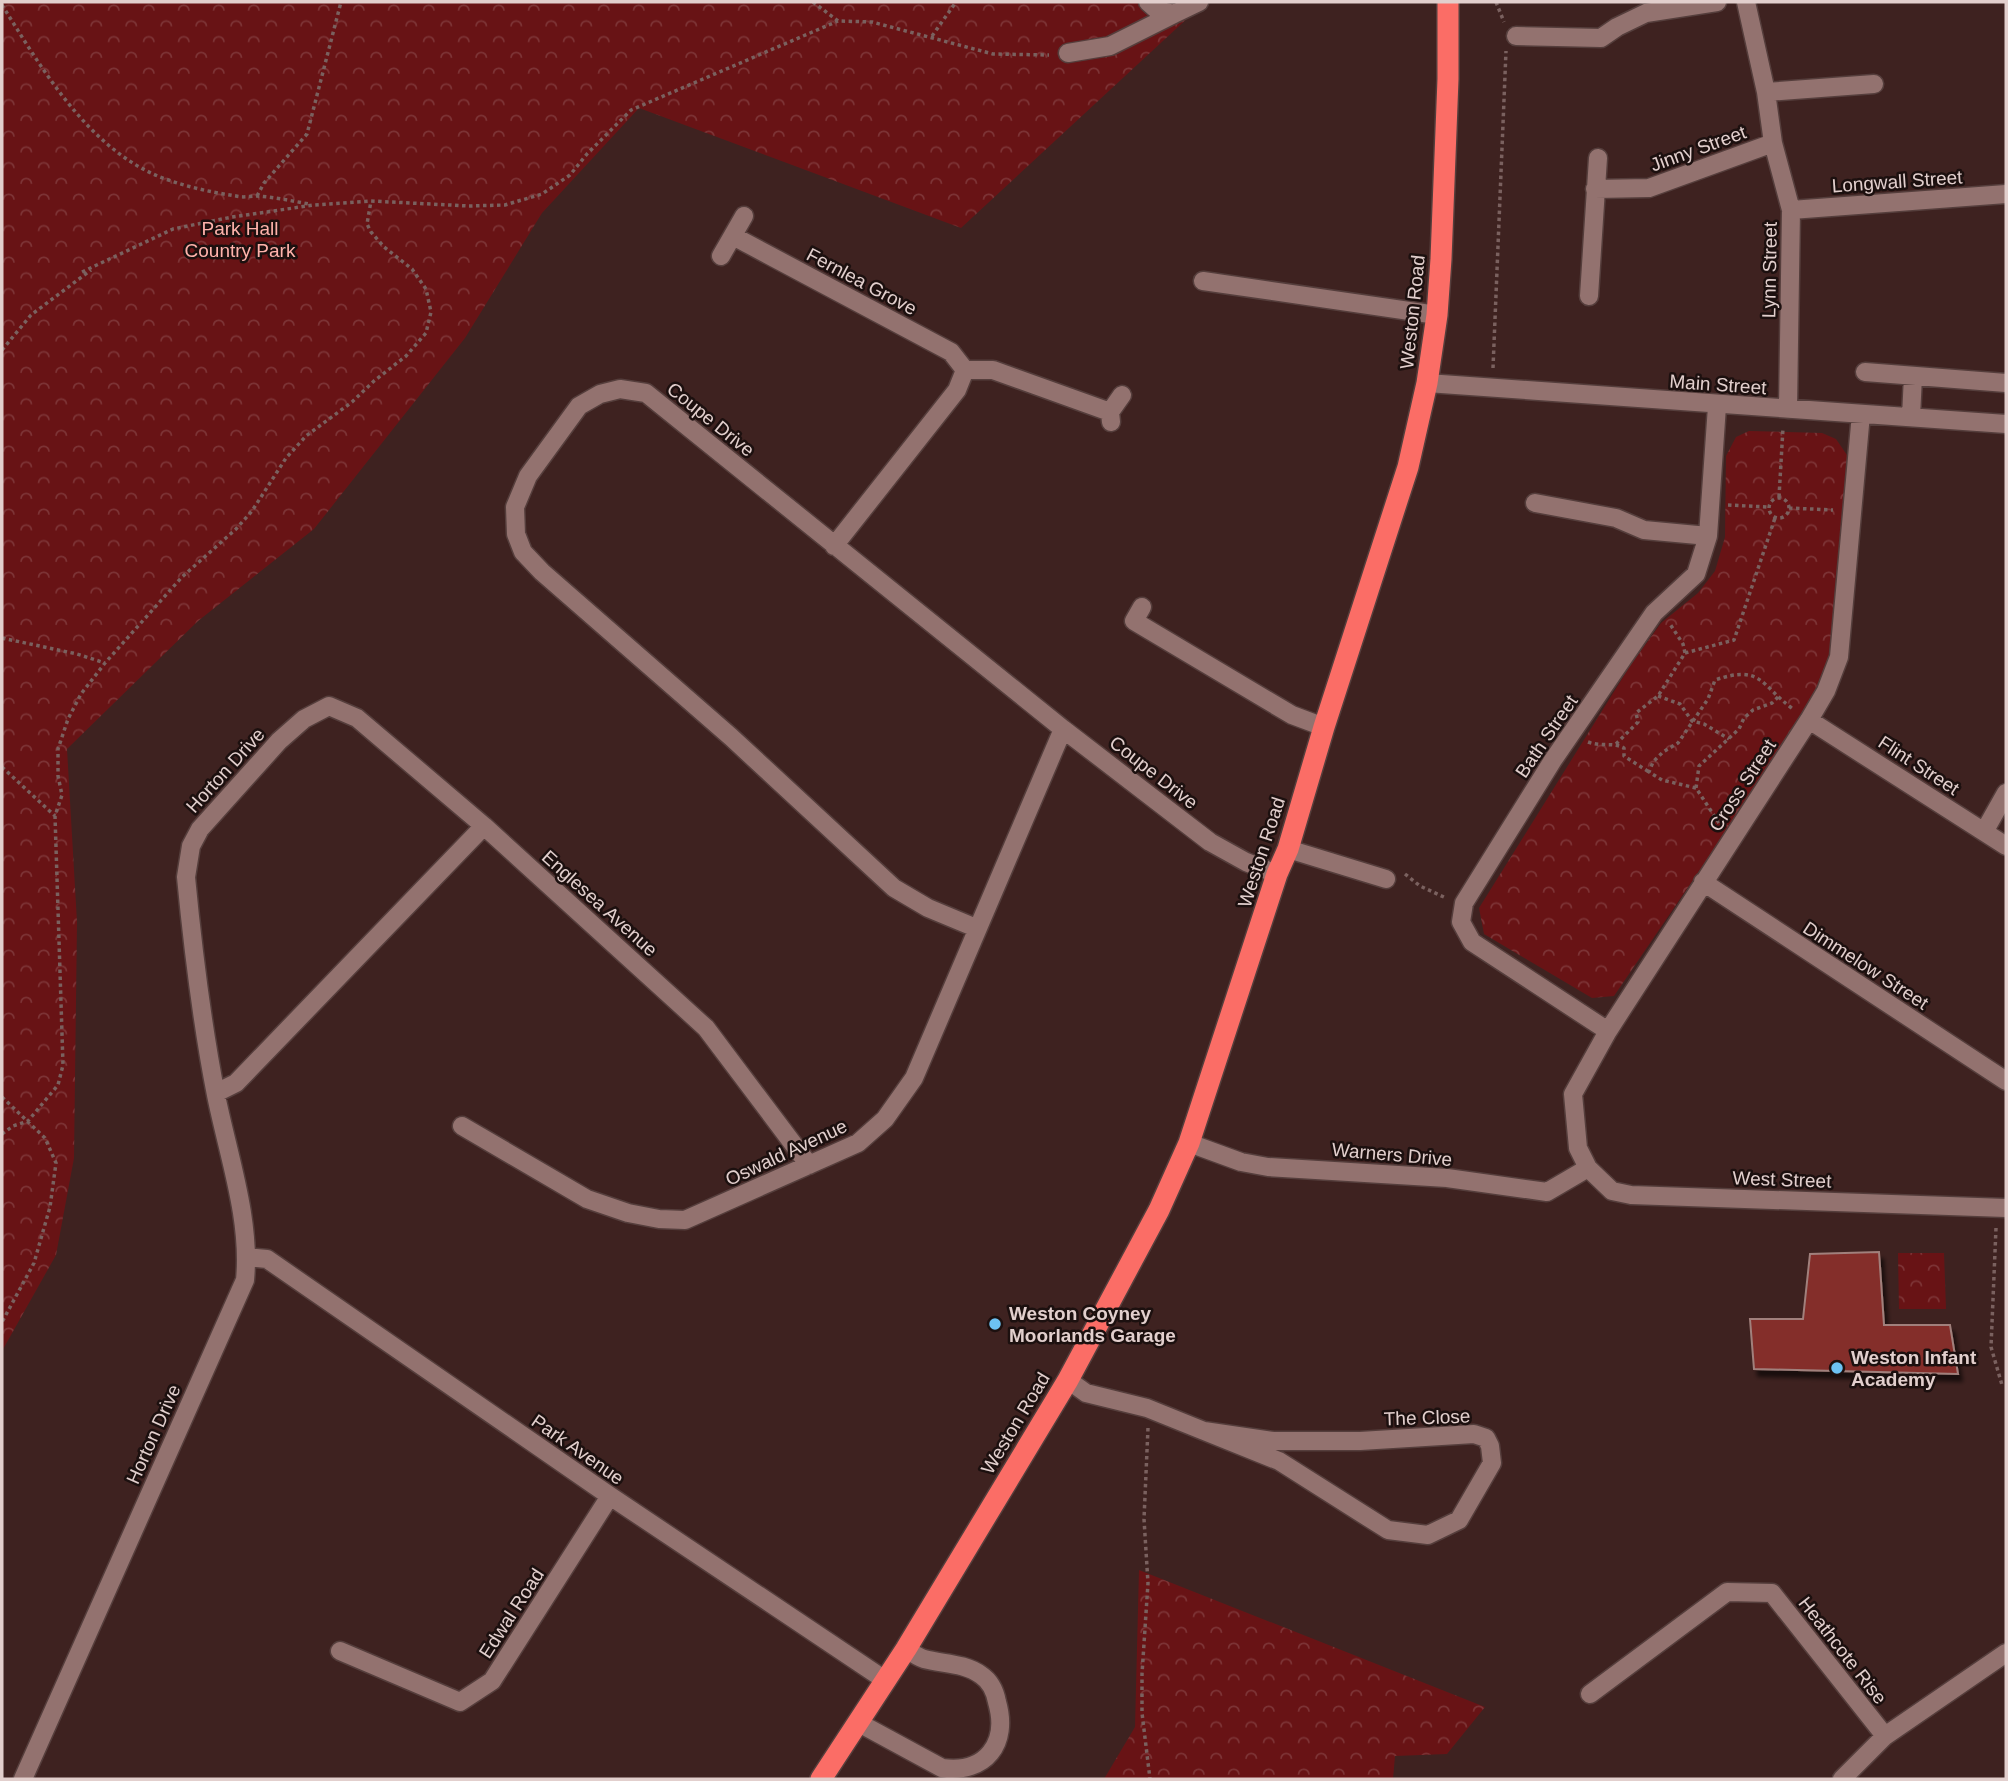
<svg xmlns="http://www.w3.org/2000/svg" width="2008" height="1781" font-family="Helvetica,sans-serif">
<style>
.park{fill:url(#park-crowns)}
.building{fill:#842d2a;stroke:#a1807c;stroke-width:2;filter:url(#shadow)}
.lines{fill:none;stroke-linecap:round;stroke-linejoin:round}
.minor-casing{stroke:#553e3c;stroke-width:21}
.highway-casing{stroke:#553e3c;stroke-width:24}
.path{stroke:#7a615f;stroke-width:3.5;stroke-dasharray:3.5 3.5;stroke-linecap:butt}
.minor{stroke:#93726f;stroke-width:18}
.highway{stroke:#fb6d66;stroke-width:21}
.poi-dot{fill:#6dc2f3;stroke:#1c100f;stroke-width:2.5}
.labels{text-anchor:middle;stroke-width:5;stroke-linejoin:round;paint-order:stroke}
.street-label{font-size:19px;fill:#e2cfcd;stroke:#1c100f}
.park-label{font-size:19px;fill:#ffb2ab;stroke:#1c100f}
.poi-label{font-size:19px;font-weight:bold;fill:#e2cfcd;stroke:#1c100f;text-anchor:start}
</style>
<defs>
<pattern id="park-crowns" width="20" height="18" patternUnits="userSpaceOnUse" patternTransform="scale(1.75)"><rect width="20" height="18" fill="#681315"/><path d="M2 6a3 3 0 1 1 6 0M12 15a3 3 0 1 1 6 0" fill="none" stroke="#7d3436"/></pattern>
<filter id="shadow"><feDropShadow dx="4" dy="7" stdDeviation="2" flood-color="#0009"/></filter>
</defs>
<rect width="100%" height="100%" fill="#3e2220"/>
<path class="park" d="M2,2H1205L961,228L639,108L542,213L465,338L314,529L198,621L67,749L77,922L74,1158L56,1255L2,1351Z
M1749,431L1822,433L1836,439L1849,458L1833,655L1808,711L1614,996L1592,998L1484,934L1479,908L1630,666L1661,623L1698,593L1715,571L1725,537L1726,456L1736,437Z
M1898,1253H1944L1946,1309H1899Z
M1139,1570L1485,1707L1447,1754L1395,1756L1393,1779H1104L1135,1727Z"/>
<path class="building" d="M1879,1252L1884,1325H1950L1958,1374L1754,1369L1750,1319H1803L1810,1254Z"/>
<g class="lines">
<defs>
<path id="minor" d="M1148,2L1157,10L1174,14L1199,2
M1746,2L1766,92L1773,143L1791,210L1788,409
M1516,36L1601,38L1617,27L1646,13L1717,2
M1068,53L1110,46L1174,14
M1766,92L1874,84
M1595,189L1649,188L1773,143
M1791,210L2006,194
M733,236L951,352L965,370L957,390L834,546
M721,256L744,216
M1203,281L1437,315
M1589,296L1598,158
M965,370H993L1110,412
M1865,372L2006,383
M1427,383L2006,424
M1861,414L1839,657L1826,691L1809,720L1608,1031L1573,1094L1578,1148L1588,1168L1612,1191L1631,1195L2006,1208
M1911,417L1913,376
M1111,422L1110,412L1122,395
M1535,503L1616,518L1644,530L1708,536
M1142,607L1134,621L1292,715L1324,727
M1809,720L2006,846
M1984,832L2006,793
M1288,849L1386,879
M1703,882L2006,1081
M976,928L928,908L894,888L731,737L542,572L523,552L516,534L515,507L528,476L579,406L600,394L620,389L646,393L1063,729L1210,842L1246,862L1277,874
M1608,1031L1472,942L1461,922L1464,903L1553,760L1654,613L1696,574L1708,536L1717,406
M216,1093L236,1083L484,826
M462,1126L587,1199L628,1213L659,1219L685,1220L858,1143L885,1119L914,1078L1063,729
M1189,1143L1241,1162L1268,1167L1447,1178L1547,1192L1588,1168
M247,1257L267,1259L610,1496L885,1680
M1068,1380L1086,1393L1147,1408L1204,1431L1273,1441H1360L1474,1434L1486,1438L1490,1446L1492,1463L1459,1520L1428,1535L1388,1530L1279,1461L1204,1431
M340,1651L460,1702L492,1681L610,1496
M1590,1694L1727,1592L1772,1593L1885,1736
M859,1723L942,1768C986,1774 1009,1743 997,1702C995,1691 990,1681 981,1675C965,1663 943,1664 924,1659C918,1657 912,1653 906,1649
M23,1779L245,1280C251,1219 228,1155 216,1095C202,1024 193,950 186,877L191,846L200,829L279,741L304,719L329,706L357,718L484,826L706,1028L809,1165
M1842,1779L1885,1736L2006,1653"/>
<path id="highway" d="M821,1779L906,1649L1068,1380L1159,1210L1189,1143L1277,874L1288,849L1324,727L1408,467L1427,383L1437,315L1441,259L1448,79V2"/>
</defs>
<use href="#minor" class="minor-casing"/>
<use href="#highway" class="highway-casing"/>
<path class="path" d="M813,2L838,21L872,22L993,54L1049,55
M1496,2L1504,22
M2,5C41,67 84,142 153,174C178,185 209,192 236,196C243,198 250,196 257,196C274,197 292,201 309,204
M932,36L956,2
M257,196L264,183L307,134L341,2
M82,272L173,229L232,217L314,205L371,201L469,206L505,205L542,194L570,175L587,154L631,110L838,21
M2,350L31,315L91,270
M1493,368L1506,51
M1779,497L1783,428
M1769 508a10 10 0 1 1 20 0a10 10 0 1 1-20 0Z
M1728,505L1768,507
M1789,508L1833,510
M2,638L77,654L105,663
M1685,653L1734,640L1775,518
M1658,696L1680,704L1692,721L1704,724L1729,739
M1588,742C1601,747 1613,742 1624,748V756L1649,772
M1616,744L1638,722L1636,713L1658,696L1685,653L1683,644L1670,624
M2,767L55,816
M1696,788L1662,780L1649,772L1653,762L1663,752L1678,743L1708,699L1715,680C1762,664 1760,685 1793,709
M1719,823L1696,788L1699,766L1739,729L1744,718L1753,710L1772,703L1779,696
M1405,874L1420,886L1446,898
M2,1097L45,1138L56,1163L50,1207L34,1263L2,1322
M2,1134L13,1126L28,1121L58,1085L63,1065L55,816L62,795L58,776V749L68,719L81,694L105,663L182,577L236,529L252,511L286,458L306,436L352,402L374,381L406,356L426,333L431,312L426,289L412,269L384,247L371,232L367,224L371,201
M1996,1228L1991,1347L2002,1385
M1148,1428L1144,1519L1148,1583L1142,1674V1713L1150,1779"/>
<use href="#minor" class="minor"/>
<use href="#highway" class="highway"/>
</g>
<g class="poi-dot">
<circle cx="995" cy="1324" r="7"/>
<circle cx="1837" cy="1368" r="7"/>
</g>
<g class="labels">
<g class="street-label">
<text transform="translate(1698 148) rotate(-20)" y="7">Jinny Street</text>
<text transform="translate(1897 181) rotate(-4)" y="7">Longwall Street</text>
<text transform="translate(1769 270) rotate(-89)" y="7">Lynn Street</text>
<text transform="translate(862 281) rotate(28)" y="7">Fernlea Grove</text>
<text transform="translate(1412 312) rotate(-84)" y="7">Weston Road</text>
<text transform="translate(1718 384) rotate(4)" y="7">Main Street</text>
<text transform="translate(711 419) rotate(39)" y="7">Coupe Drive</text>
<text transform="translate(1546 736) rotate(-56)" y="7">Bath Street</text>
<text transform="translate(1919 765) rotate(33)" y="7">Flint Street</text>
<text transform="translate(225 770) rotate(-48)" y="7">Horton Drive</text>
<text transform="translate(1154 772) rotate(38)" y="7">Coupe Drive</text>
<text transform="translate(1742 785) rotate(-57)" y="7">Cross Street</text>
<text transform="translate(1261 852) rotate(-72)" y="7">Weston Road</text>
<text transform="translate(600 903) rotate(42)" y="7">Englesea Avenue</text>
<text transform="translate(1866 965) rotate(33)" y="7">Dimmelow Street</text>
<text transform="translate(786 1152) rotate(-25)" y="7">Oswald Avenue</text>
<text transform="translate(1392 1154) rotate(5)" y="7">Warners Drive</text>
<text transform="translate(1782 1179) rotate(2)" y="7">West Street</text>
<text transform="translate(1427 1417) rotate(-2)" y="7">The Close</text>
<text transform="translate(1015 1423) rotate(-59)" y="7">Weston Road</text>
<text transform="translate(153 1434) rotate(-66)" y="7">Horton Drive</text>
<text transform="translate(578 1449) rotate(35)" y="7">Park Avenue</text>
<text transform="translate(511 1613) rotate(-57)" y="7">Edwal Road</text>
<text transform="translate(1843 1650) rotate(52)" y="7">Heathcote Rise</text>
</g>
<g class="park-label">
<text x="240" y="235">Park Hall<tspan x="240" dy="22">Country Park</tspan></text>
</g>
<g class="poi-label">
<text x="1009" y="1320">Weston Coyney<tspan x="1009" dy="22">Moorlands Garage</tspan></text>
<text x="1851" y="1364">Weston Infant<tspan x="1851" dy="22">Academy</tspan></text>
</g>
</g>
<rect width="2008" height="1781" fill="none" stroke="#e2cfcd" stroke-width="7"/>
</svg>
